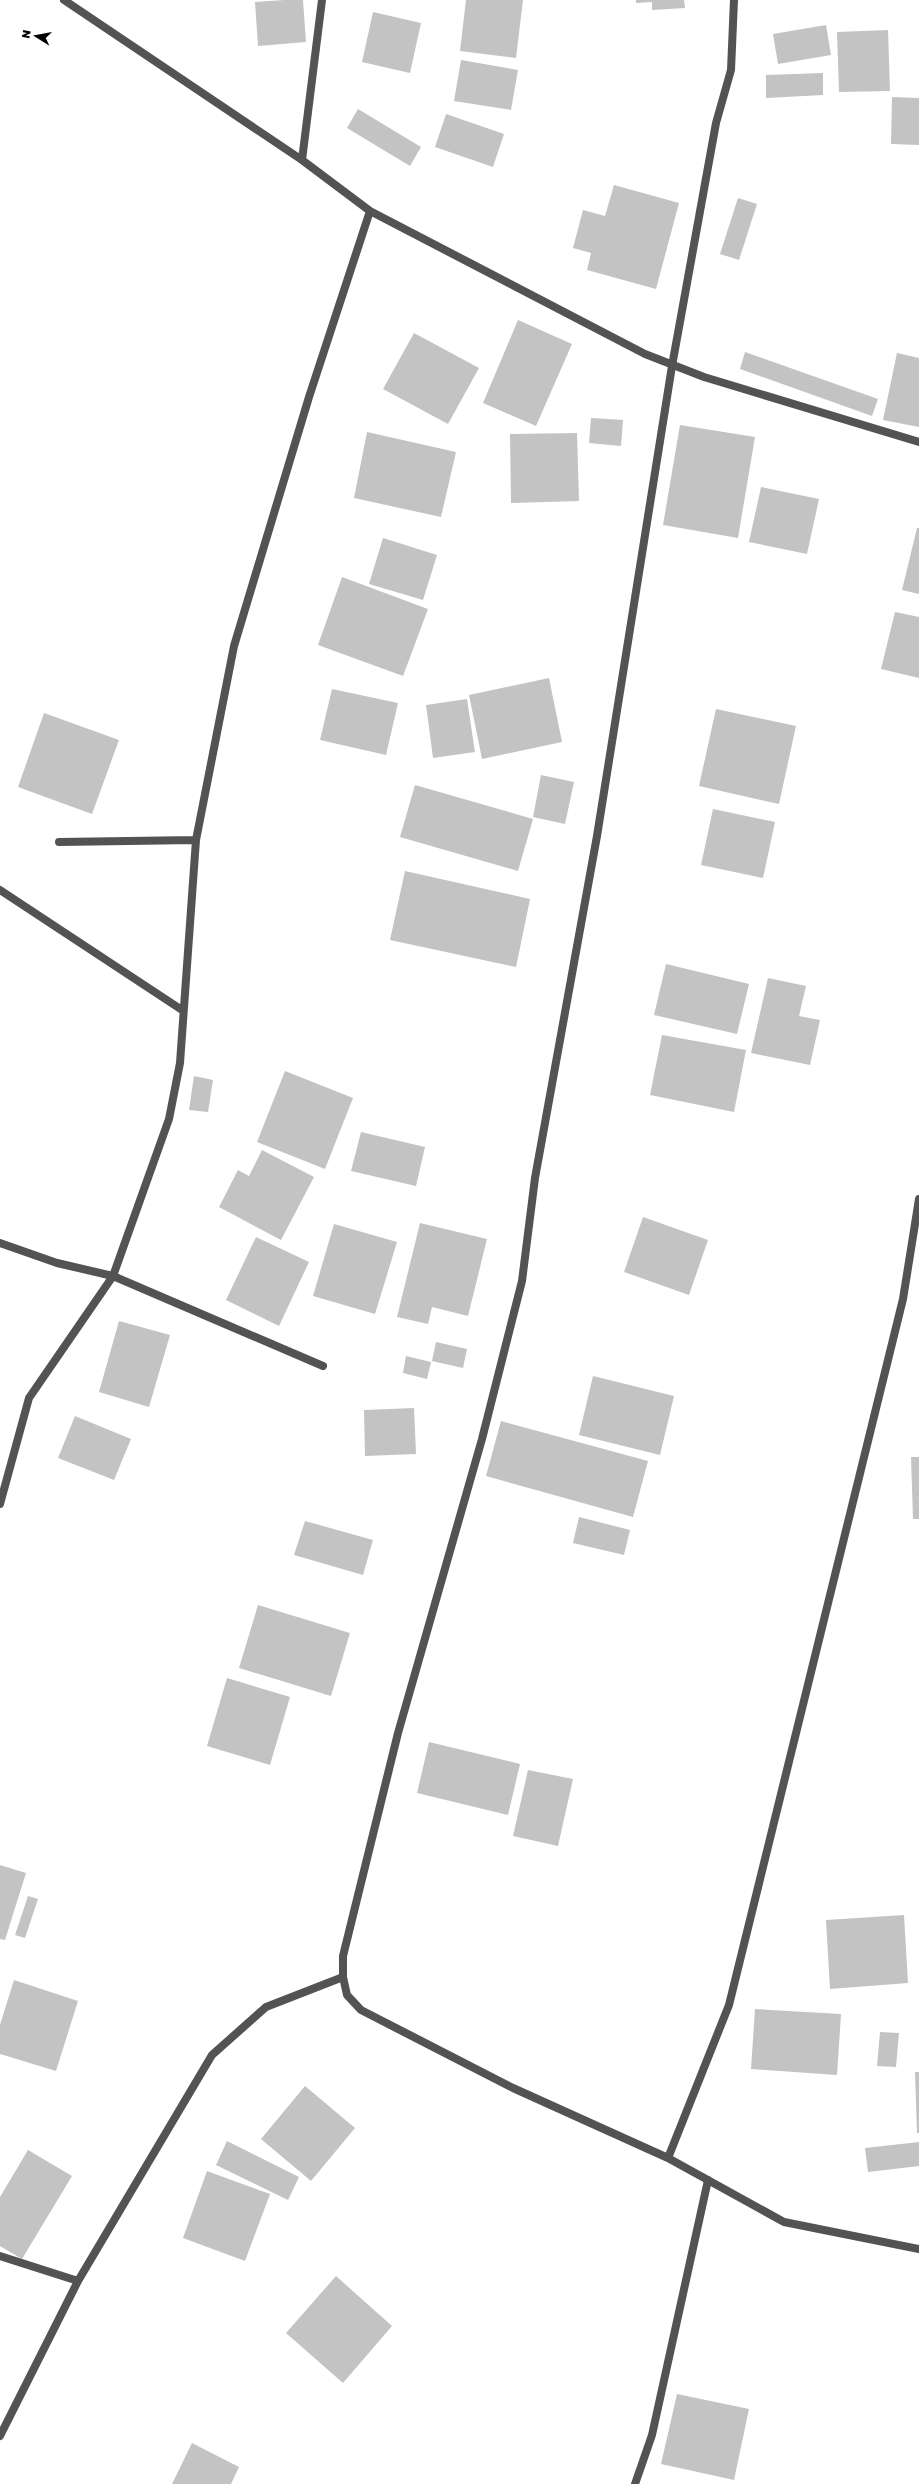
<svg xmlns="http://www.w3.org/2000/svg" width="919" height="2484" font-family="'Golos Text',sans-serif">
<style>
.building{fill:#c3c3c3}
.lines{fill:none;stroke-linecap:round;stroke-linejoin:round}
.street{stroke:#535353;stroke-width:8}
</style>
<rect width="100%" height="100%" fill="#fff"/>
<path class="building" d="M284,0H303L306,42L258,46L255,2Z
M466,0H523L516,58L460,51Z
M636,0H684L685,8L652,10V2L636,3Z
M373,12L421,23L410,73L362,62Z
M826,25L831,55L778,64L773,34Z
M888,30L890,91L839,92L837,32Z
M461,60L518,70L511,110L454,101Z
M823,73V95L766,98V75Z
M892,97L919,98V145L891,144Z
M358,109L421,147L410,166L347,128Z
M446,114L504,134L493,167L435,147Z
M614,185L679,203L656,289L587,270L591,253L573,248L583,210L605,216Z
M738,198L757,204L739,260L720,254Z
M518,320L572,344L536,426L483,403Z
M414,333L479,368L448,424L383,389Z
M745,352L878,399L872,416L740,369Z
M897,353L919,358V427L883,420Z
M591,418L623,420L621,446L589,443Z
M680,425L755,437L738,538L663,525Z
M367,432L456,452L441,517L354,498Z
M577,433L579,501L511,503L510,434Z
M761,487L819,499L807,554L749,542Z
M917,528H919V594L902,590Z
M383,538L437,555L423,600L369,584Z
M342,577L428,609L403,676L318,645Z
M895,612L919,617V678L881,669Z
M549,678L562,742L482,759L469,695Z
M332,689L398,703L386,755L320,740Z
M467,699L475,752L433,758L426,705Z
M716,709L796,726L779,804L699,786Z
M44,713L119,740L92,814L18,787Z
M541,775L574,782L565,824L533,817Z
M415,785L533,819L518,871L400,837Z
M713,809L775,822L763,878L701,865Z
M405,871L530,899L516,967L390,940Z
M666,964L749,984L737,1034L654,1015Z
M768,978L806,986L799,1016L820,1020L810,1065L751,1053Z
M662,1035L746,1050L734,1112L650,1095Z
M285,1071L353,1098L325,1169L257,1142Z
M194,1076L213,1080L208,1112L189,1110Z
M361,1132L425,1147L416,1186L351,1171Z
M262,1150L314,1177L281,1240L219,1207L238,1170L249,1176Z
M643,1217L708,1240L689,1295L624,1272Z
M420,1223L487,1239L468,1316L432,1307L428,1324L397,1317Z
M334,1224L397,1242L375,1314L313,1296Z
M256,1237L309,1262L279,1326L226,1300Z
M119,1321L170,1335L149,1407L99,1392Z
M436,1342L467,1349L463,1368L432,1361Z
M406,1356L431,1362L427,1379L403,1373Z
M593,1376L674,1396L660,1455L579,1435Z
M414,1408L416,1454L365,1456L364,1410Z
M75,1416L131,1439L114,1480L58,1458Z
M501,1421L648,1461L633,1517L486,1476Z
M911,1457H919V1519H913Z
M579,1517L630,1530L624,1555L573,1543Z
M305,1521L373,1540L363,1575L294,1555Z
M258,1605L350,1633L331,1696L239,1668Z
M227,1678L290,1697L270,1765L207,1746Z
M429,1742L520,1764L508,1815L417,1793Z
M528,1770L573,1779L558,1846L513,1836Z
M0,1865L26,1873L5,1940L0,1939Z
M28,1896L38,1899L25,1938L15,1935Z
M904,1915L908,1983L830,1989L826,1920Z
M14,1980L78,2001L56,2071L0,2054V2025Z
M755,2009L841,2014L837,2075L751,2069Z
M880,2032L899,2033L896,2067L877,2066Z
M915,2072H919V2133H917Z
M305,2086L355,2128L311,2181L261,2139Z
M227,2141L299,2177L288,2200L216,2165Z
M919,2142V2166L868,2172L865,2148Z
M28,2150L72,2176L22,2259L0,2246V2197Z
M207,2171L270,2194L245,2261L183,2238Z
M336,2276L392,2326L343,2383L286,2333Z
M677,2394L749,2409L734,2480L661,2464Z
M192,2443L239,2467L231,2484H172Z"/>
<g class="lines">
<path class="street" d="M64,0L302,160L370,211L645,354L704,377L919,442
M734,0L731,70L716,123L672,366L597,836L535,1178L522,1281L482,1439L398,1733L343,1956V1977L347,1995L361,2010L513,2088L668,2158L784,2222L919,2249
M302,160L322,0
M59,842L196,840
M0,890L182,1010
M0,1243L57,1263L113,1276L323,1366
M0,1504L29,1398L113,1276L169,1119L180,1063L196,840L234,646L309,397L370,211
M668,2158L729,2005L903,1299L919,1199
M0,2256L78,2281
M0,2436L78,2281L212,2055L266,2007L343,1977
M635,2484L652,2435L708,2180"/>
</g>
<g transform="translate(36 36) rotate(281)" stroke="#ffffff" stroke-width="3" paint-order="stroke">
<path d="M0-3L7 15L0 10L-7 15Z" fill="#000000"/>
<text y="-6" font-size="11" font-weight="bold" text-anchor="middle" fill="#000000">N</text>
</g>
</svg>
